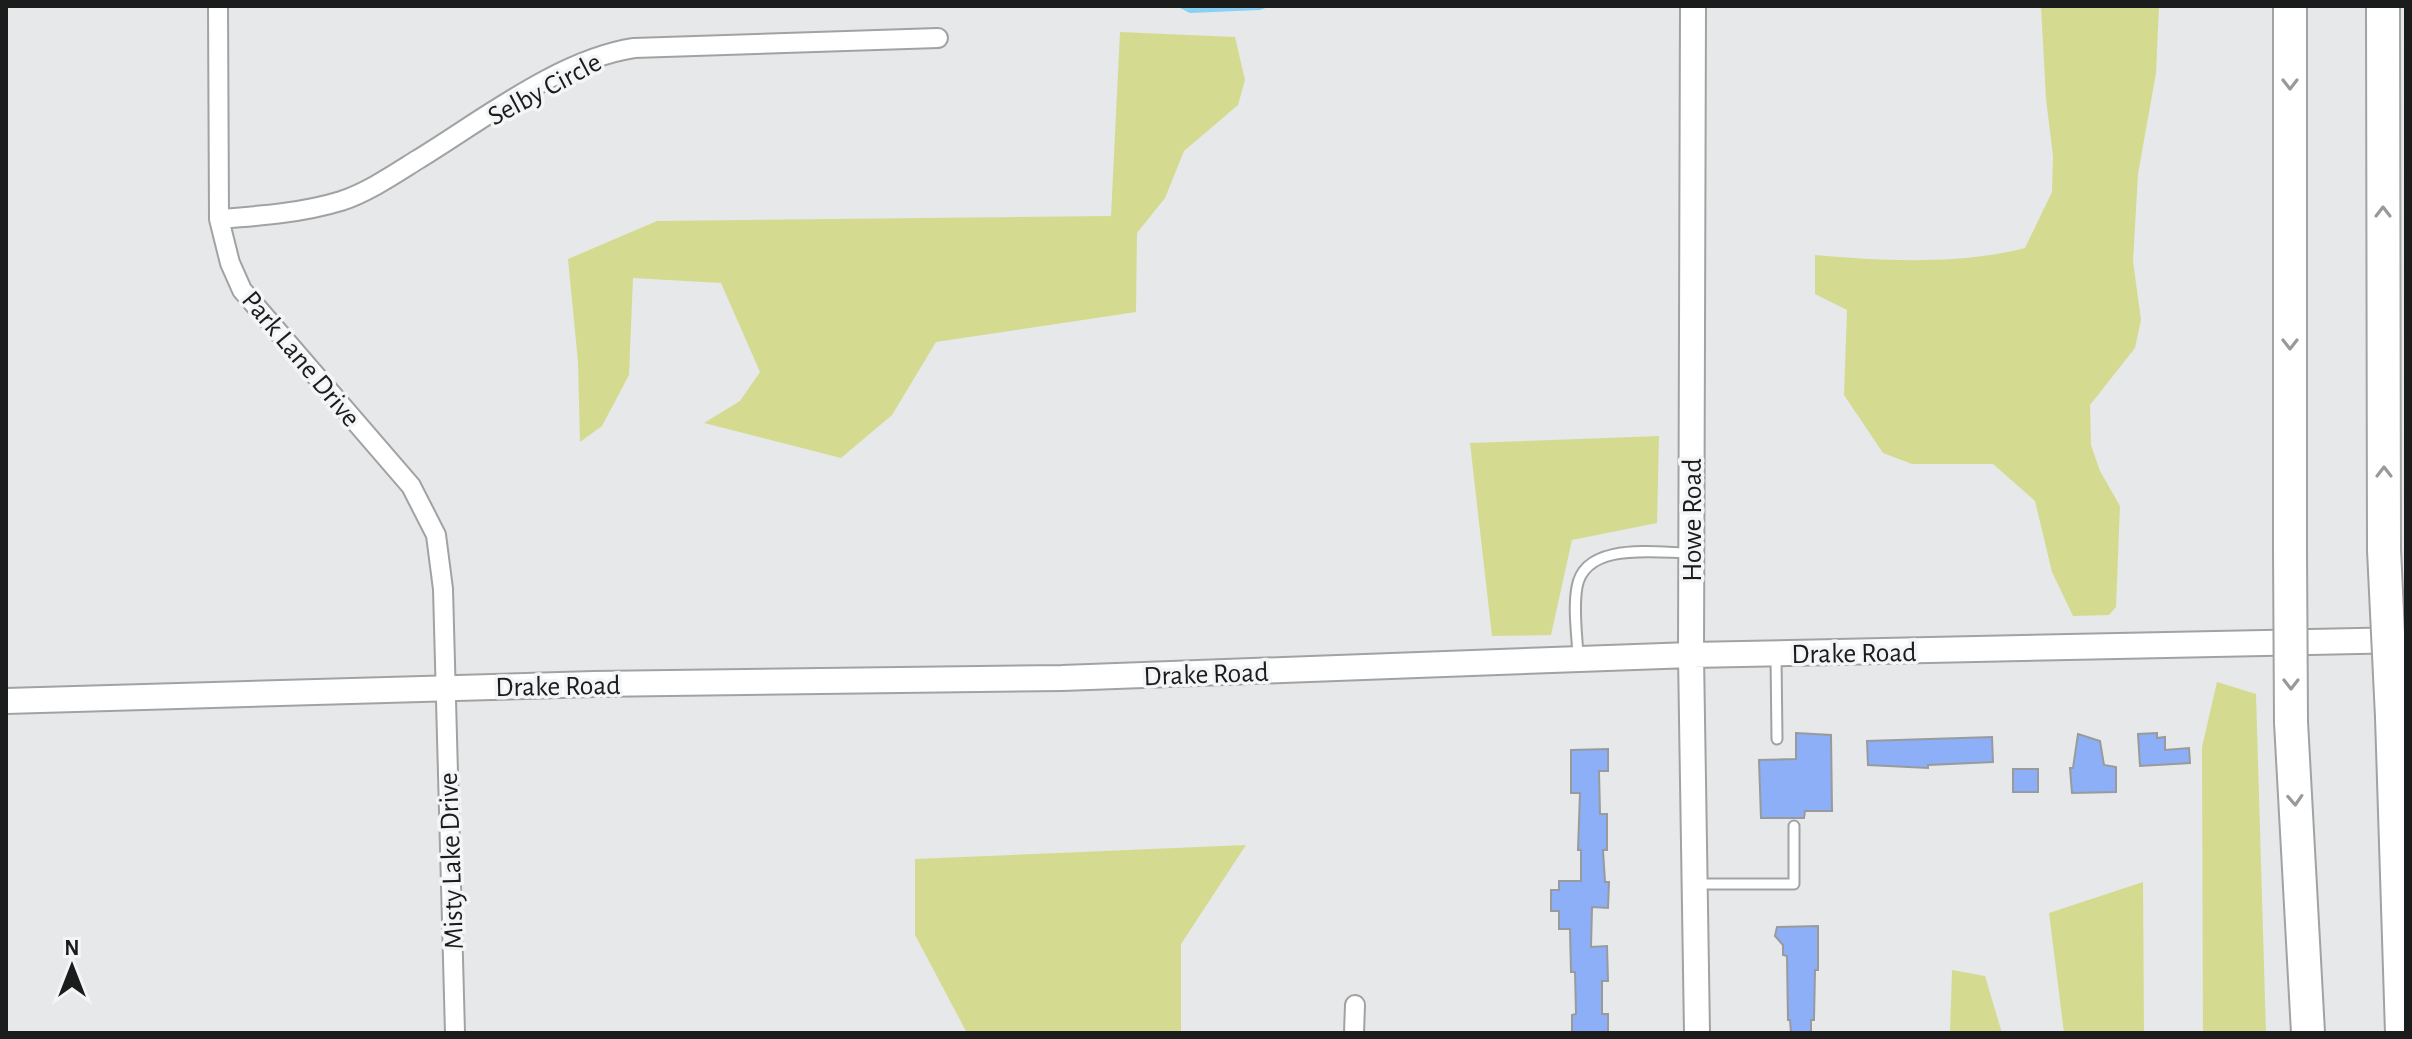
<svg xmlns="http://www.w3.org/2000/svg" width="2412" height="1039" font-family="'Alegreya Sans',sans-serif">
<style>
.green{fill:#d4db90}
.water{fill:#88d0f4}
.building{fill:#8daff7;stroke:#999a9b;stroke-width:2}
.lines{fill:none;stroke-linecap:round;stroke-linejoin:round}
.lane-casing{stroke:#a1a2a3;stroke-width:13}
.street-casing{stroke:#a1a2a3;stroke-width:22}
.secondary-casing{stroke:#a1a2a3;stroke-width:28}
.highway-casing{stroke:#a1a2a3;stroke-width:36}
.lane{stroke:#fff;stroke-width:9}
.street{stroke:#fff;stroke-width:18}
.secondary{stroke:#fff;stroke-width:24}
.highway{stroke:#fff;stroke-width:32}
.highway-bridge-casing{stroke:#a1a2a3;stroke-width:36;stroke-linecap:butt}
.highway-bridge{stroke:#fff;stroke-width:32}
.oneway{stroke:#989999}
.labels{text-anchor:middle;stroke-width:7;stroke-linejoin:round;paint-order:stroke}
.street-label{font-size:28px;fill:#1b1c1c;stroke:#f4f5f7}
</style>
<rect width="100%" height="100%" fill="#e7e8e9"/>
<path class="green" d="M2041,6H2159L2156,73L2138,174L2133,261L2141,320L2135,348L2090,405L2091,445L2100,471L2120,506L2116,607L2109,615L2073,616L2052,572L2035,501L1993,464H1912L1883,453L1844,395L1847,310L1815,294V255C1882,261 1960,265 2025,248L2052,192L2053,156L2046,99Z
M1120,32L1235,37L1245,80L1238,105L1184,151L1165,198L1137,233L1136,312L936,342L892,415L841,458L704,423L740,401L760,372L721,283L633,278L629,375L602,426L580,442L578,362L568,259L657,221L1111,216Z
M1659,436L1657,523L1572,540L1551,635L1492,636L1470,443Z
M2217,682L2256,694L2266,1033H2203L2202,747Z
M1246,845L1181,944V1033H967L915,935V859Z
M2143,882L2144,1033H2064L2049,913Z
M1952,970L1985,976L2002,1033H1950Z"/>
<path class="water" d="M1176,6H1271L1260,10L1190,13Z"/>
<path class="building" d="M1796,733L1831,735L1832,811H1805L1804,818H1761L1759,760L1796,759Z
M2157,733V738L2165,737V750L2189,748L2190,763L2140,766L2138,734Z
M2078,734L2100,741L2104,765L2116,767V792L2072,793L2070,768H2073Z
M1992,737L1993,762L1928,765V768L1868,765L1867,741Z
M1608,749V771H1599L1600,814H1607V850H1603L1605,882H1609L1608,908L1592,907L1591,947L1607,946L1608,981H1602V1014H1608V1033H1572V1015L1576,1014L1575,972H1571L1570,929H1559V911H1551V890H1559V881H1581V850H1578L1580,793H1571V750Z
M2013,769H2038V792H2013Z
M1818,926V970H1815L1814,1020H1811V1033H1791L1790,1020H1788L1787,956L1783,955V945L1775,936L1777,927Z"/>
<g class="lines">
<defs>
<path id="lane" d="M1578,656C1577,634 1573,609 1577,587C1585,541 1656,553 1691,553
M1776,657L1777,739
M1695,884H1794V826"/>
<path id="street" d="M218,6L219,219L230,263L242,290L411,486L436,535L443,589L455,1033
M219,219C259,216 302,213 341,201C368,192 393,175 417,160C481,121 560,59 634,48L938,38
M1354,1033L1355,1005"/>
<path id="secondary" d="M1693,6L1691,655L1697,1033
M6,701L594,684L1062,678L1691,655L2406,640"/>
<path id="highway" d="M2383,6L2384,550
M2290,550V6
M2392,717L2402,1033
M2291,722L2308,1033"/>
</defs>
<use href="#lane" class="lane-casing"/>
<use href="#street" class="street-casing"/>
<use href="#secondary" class="secondary-casing"/>
<use href="#highway" class="highway-casing"/>
<use href="#lane" class="lane"/>
<use href="#street" class="street"/>
<use href="#secondary" class="secondary"/>
<use href="#highway" class="highway"/>
<defs>
<path id="highway-bridge" d="M2290,550L2291,722
M2384,550L2392,717"/>
</defs>
<use href="#highway-bridge" class="highway-bridge-casing"/>
<use href="#highway-bridge" class="highway-bridge"/>
</g>
<defs><path id="oneway-chevron" d="M-2-3.5L2.5 0L-2 3.5" fill="none" stroke-width="1.6" stroke-linecap="round" stroke-linejoin="round" transform="scale(2)"/></defs>
<g class="oneway">
<use href="#oneway-chevron" transform="translate(2290 84) rotate(90)"/>
<use href="#oneway-chevron" transform="translate(2383 212) rotate(-90)"/>
<use href="#oneway-chevron" transform="translate(2290 344) rotate(90)"/>
<use href="#oneway-chevron" transform="translate(2384 472) rotate(-90)"/>
<use href="#oneway-chevron" transform="translate(2291 684) rotate(90)"/>
<use href="#oneway-chevron" transform="translate(2295 800) rotate(87)"/>
</g>
<g class="labels">
<g class="street-label">
<text transform="translate(544 88) rotate(-28)" y="10">Selby Circle</text>
<text transform="translate(302 358) rotate(50)" y="10">Park Lane Drive</text>
<text transform="translate(1691 520) rotate(-90)" y="10">Howe Road</text>
<text transform="translate(1854 652) rotate(-1)" y="10">Drake Road</text>
<text transform="translate(1206 673) rotate(-2)" y="10">Drake Road</text>
<text transform="translate(558 685) rotate(-1)" y="10">Drake Road</text>
<text transform="translate(450 861) rotate(-92)" y="10">Misty Lake Drive</text>
</g>
</g>
<rect width="2412" height="1039" fill="none" stroke="#1b1c1c" stroke-width="16"/>
<g transform="translate(72 967)" stroke="#f4f5f7" stroke-width="6" paint-order="stroke">
<path d="M0-6L14 30L0 20L-14 30Z" fill="#1b1c1c"/>
<text y="-12" font-size="22" font-weight="bold" text-anchor="middle" fill="#1b1c1c">N</text>
</g>
</svg>
